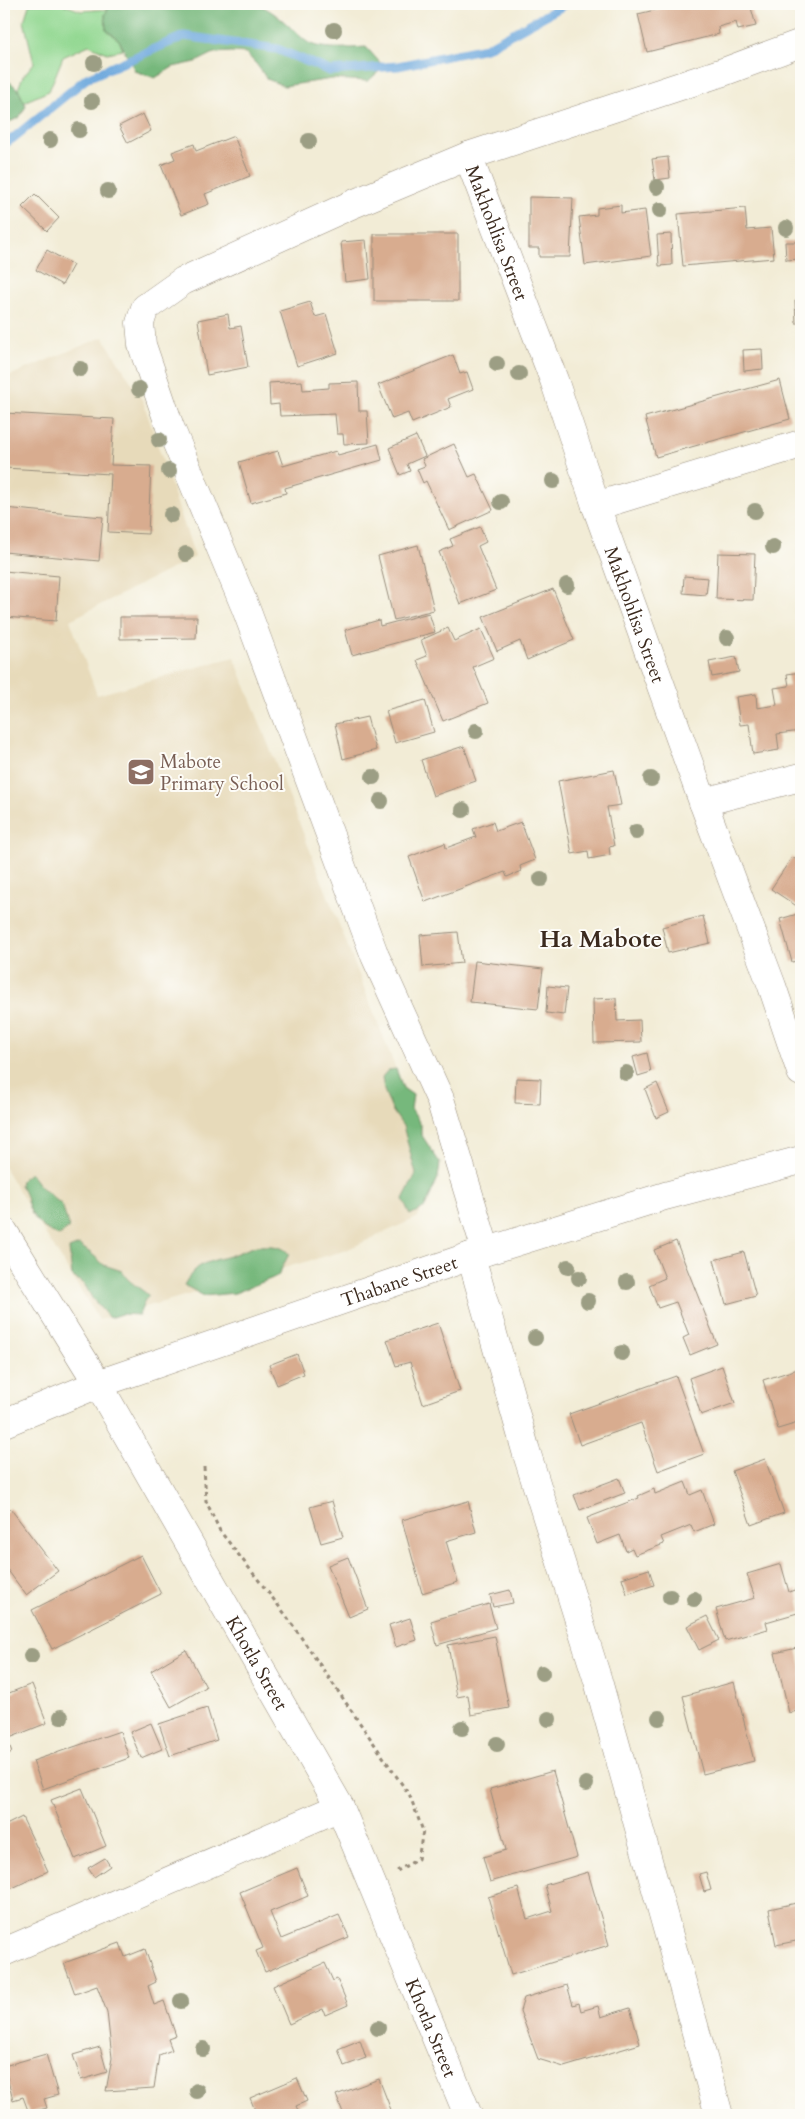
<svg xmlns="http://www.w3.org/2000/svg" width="805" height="2119" font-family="Cardo,serif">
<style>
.built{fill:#e7daba}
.green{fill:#93d892;stroke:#678158}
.forest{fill:#76b87c;stroke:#58714d}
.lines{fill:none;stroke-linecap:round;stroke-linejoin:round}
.stream{stroke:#6da8dd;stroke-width:9}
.building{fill:#d8ac8f}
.minor-casing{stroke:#968b7a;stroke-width:29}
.path{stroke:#968b7a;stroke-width:3;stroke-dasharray:4 4;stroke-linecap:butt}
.minor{stroke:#fff;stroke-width:28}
.tree{fill:#9c9e84}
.labels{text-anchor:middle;stroke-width:4;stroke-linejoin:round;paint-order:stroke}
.street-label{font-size:19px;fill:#3b2a1e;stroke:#fdfcf7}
.education-label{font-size:19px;fill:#785e54;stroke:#fdfcf7;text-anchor:start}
.district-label{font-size:24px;font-weight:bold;fill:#3b2a1e;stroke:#fdfcf7}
</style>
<rect width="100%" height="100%" fill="#fdfcf7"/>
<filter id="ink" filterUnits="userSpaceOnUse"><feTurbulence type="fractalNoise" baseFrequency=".02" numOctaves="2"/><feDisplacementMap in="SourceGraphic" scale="10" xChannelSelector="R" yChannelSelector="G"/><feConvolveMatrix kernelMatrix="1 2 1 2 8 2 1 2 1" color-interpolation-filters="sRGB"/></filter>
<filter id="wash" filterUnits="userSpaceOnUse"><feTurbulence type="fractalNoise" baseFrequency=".0096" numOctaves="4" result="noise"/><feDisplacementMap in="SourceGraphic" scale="20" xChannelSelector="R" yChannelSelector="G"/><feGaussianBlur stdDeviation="1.12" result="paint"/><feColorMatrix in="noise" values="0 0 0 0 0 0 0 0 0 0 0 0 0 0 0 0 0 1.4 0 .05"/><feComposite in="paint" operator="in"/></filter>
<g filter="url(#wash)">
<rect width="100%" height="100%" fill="#f2ecd6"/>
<path class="built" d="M103,337L143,401L195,557L70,620L97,695L234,657L436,1171L418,1217L344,1251L99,1320L4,1167V378Z"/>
<path class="green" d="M34,4H62L81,11L109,9L105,14L106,29L119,40L123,50L107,53L89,45L63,57L49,91L24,102L18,89L23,76L34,63L24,21L29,5Z"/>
<path class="forest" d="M145,4L184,6L188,4C202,4 247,1 257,4C276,11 291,29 306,41C318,51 350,48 366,47L384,67L368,81L332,79L284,86L267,79L257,65L246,53L232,52L214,53L196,62L173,67L155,78L135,71L119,40L106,29L105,14L110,6Z
M4,77L18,89L26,106L19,118L4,124Z
M396,1069L403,1088L413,1095L411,1109L421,1125V1134L440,1163L438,1178L425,1207L410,1215L403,1199L416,1174L403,1126L392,1110L384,1090L382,1077L388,1070Z
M30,1173L40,1186L62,1205L69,1228L59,1236C46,1231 34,1222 29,1207C25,1197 27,1195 20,1185L21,1180Z
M79,1245L92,1254L104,1265L122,1271C128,1283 140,1287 149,1296L145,1300L139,1315L121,1314L109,1318L92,1298L85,1285L72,1276L69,1249Z
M256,1246C267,1246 282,1244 289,1254L278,1276L235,1293L204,1296L184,1285C197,1262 206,1263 229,1256C238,1253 247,1249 256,1246Z"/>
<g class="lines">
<path class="stream" d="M4,144L12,139L87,78L184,36L277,49L330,71L398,66L486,48L566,4"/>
</g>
<g id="blocks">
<path class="building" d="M680,4H750L756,26L738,30L736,22L718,27L719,34L647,52L638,14Z
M143,114L151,131L128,143L119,126Z
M234,136L250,176L205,194L209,204L181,215L161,165L175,159L172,152L194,144L196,151Z
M668,157L670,178L655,180L652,159Z
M35,194L59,218L47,231L22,207Z
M529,197L573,198L570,257H539V248H529Z
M621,205V213L645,210L651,256L585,265L579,217L597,215V208Z
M745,208L747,230L771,228L774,258L683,266L678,214Z
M374,234H458V301H374Z
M671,234L672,265L659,266L657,235Z
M366,240L370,279L345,282L341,242Z
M785,242H801V259L786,260Z
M47,250L73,265L62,285L36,270Z
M801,300V323H796L795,301Z
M310,302L315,317L326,314L338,353L297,366L280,311Z
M228,314L230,328L241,326L248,367L207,375L198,320Z
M762,349L763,369L744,371L743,350Z
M453,355L460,374L467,372L473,389L448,399L451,407L412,423L408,413L392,419L378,385Z
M780,380L790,419L656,457L645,417Z
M302,381L303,390L329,388V383L358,382L359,411H367L369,443L344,444L343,434H337L335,414L280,416L279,404L270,405L269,383Z
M4,413L114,419L111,465L151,466L148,534L108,532L111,474L4,468Z
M416,436L425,456L407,464L410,471L400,475L389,448Z
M378,444L382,460L285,488L286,493L251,503L239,462L278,451L283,466L336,451L338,455Z
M454,444L469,477L476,474L493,510L449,530L426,481L423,483L417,469L425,466L422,459Z
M4,508L103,517L99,561L4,552Z
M480,527L486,542L478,546L496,590L460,604L439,552L453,546L450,539Z
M418,545L434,610L394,620L378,556Z
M718,553L755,554L753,600L716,599Z
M4,571L59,576L56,621L4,617Z
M684,576L708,578L706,595L683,593Z
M553,589L574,640L527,660L520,641L497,651L483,617Z
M429,613L435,632L352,655L345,630L379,620L380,626Z
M120,617H197L196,638L120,639Z
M448,628L454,641L481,629L494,658L473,667L488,703L443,721L417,660L427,656L421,640Z
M736,657L739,672L712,677L709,662Z
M801,672V731L777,734L779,750L753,754L749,724L740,725L736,697L756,694L757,708L777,705L774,688L789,686L787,674Z
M425,700L434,732L395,743L386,711Z
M367,717L376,750L343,759L335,724Z
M464,746L476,781L433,796L421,760Z
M614,770L621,805L607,807L614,846L609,847L610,855L589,859L588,851L572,854L558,781Z
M493,822L496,831L521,822L535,860L520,866L521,871L507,877L505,872L425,902L409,857L445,843L446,848L476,837L473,829Z
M792,857L801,863V909L771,889Z
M801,913V960L792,962L780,919Z
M703,916L710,943L668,953L662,927Z
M458,932L462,963L423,967L420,935Z
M475,961L543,969L538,1009L470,1002Z
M548,986L567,988L564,1015L546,1013Z
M616,998L617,1021L640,1020L641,1042L594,1043L593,999Z
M647,1053L651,1072L638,1076L633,1057Z
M516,1078L541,1079L540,1104L515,1103Z
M657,1083L669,1112L656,1118L645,1089Z
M676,1241L717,1344L690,1355L683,1338L689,1335L676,1302L658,1308L649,1285L665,1278L654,1250Z
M744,1252L756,1296L726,1304L714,1260Z
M438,1323L460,1391L423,1404L410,1362L396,1366L387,1340Z
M297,1354L304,1374L277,1385L269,1365Z
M722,1366L735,1403L701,1415L689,1378Z
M801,1368V1422L778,1429L763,1380Z
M676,1376L704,1454L658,1471L641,1423L580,1445L569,1414Z
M765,1459L784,1513L751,1525L732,1471Z
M619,1478L625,1493L580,1510L574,1495Z
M685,1482L690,1495L702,1490L714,1524L694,1532L691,1525L661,1537L664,1544L635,1555L632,1548L626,1551L620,1535L597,1544L587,1518L639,1498L638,1496L654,1489L655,1494Z
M332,1501L343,1537L321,1543L310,1507Z
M468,1501L476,1532L446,1541L458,1582L422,1593L402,1520Z
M10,1508L58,1571L26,1595L4,1565V1514Z
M141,1555L161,1594L52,1649L32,1610Z
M348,1557L368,1609L349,1617L328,1565Z
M781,1564L789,1592L797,1589L801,1612L766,1622L768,1629L725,1641L716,1609L755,1598L747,1574Z
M649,1569L654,1585L627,1594L622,1578Z
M510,1590L513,1603L493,1607L490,1595Z
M489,1604L496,1628L437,1645L431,1621Z
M707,1616L719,1640L699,1650L687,1626Z
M410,1618L417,1640L396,1647L389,1625Z
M495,1636L509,1708L471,1715L468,1695L457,1697L448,1645Z
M797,1648L801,1667V1710L789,1713L775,1653Z
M186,1650L206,1687L171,1707L151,1671Z
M734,1682L754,1761L703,1774L683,1696Z
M32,1684L47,1723L7,1739L12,1752L4,1756V1695Z
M207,1708L217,1740L170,1756L159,1724Z
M151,1723L162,1749L141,1758L130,1732Z
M120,1731L129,1758L43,1789L33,1761Z
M553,1771L577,1857L490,1882L483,1857L506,1850L490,1789Z
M82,1788L106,1846L75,1859L51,1800Z
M22,1817L48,1871L4,1892V1826Z
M105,1858L110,1866L94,1877L88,1868Z
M297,1868L308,1896L270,1912L281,1939L339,1915L349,1937L265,1972L256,1951L263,1948L240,1892Z
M588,1872L609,1945L511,1975L488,1897L518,1888L527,1919L552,1911L545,1885Z
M706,1872L711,1890L704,1892L699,1874Z
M801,1902V1940L776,1945L769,1909Z
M120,1943L125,1957L145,1949L156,1982L148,1986L154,2005L164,2001L176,2036L168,2039L172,2050L159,2055L154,2088L106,2091L112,2058L107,2012L97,1986L75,1994L64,1963Z
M325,1963L333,1981L337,1979L348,2005L325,2015L323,2009L289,2024L273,1986Z
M567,1985L573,2005L579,2003L581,2011L598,2006L601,2017L630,2008L640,2044L564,2067L538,2059L520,2011L524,1998Z
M360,2040L366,2058L344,2066L338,2049Z
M100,2047L107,2072L81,2080L73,2055Z
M46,2054L58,2095L44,2099L47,2108L29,2113L23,2097L13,2100L4,2066Z
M297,2078L307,2101L296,2106L300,2115H257L250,2098Z
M379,2079L393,2115H344L336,2095Z"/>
</g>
</g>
<g filter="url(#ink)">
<use href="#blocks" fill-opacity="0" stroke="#968b7a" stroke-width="1"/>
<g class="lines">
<defs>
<g id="minor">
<path id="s1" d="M468,156L554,380L596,506L703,802L772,986L801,1072"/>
<path d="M596,506L801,444"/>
<path d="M703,802L801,777"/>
<path id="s2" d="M4,1232L98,1384L340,1807L468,2115"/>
<path d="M486,1251L440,1099L375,956L246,609L170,427L142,345L140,323L145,308L183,281L353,204L468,156L726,71L801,43"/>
<path d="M471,1256L526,1451L598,1681L719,2115"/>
<path id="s3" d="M4,1423L98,1384L471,1256L665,1196L801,1160"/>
<path d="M4,1952L340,1807"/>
</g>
</defs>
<use href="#minor" class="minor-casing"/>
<path class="path" d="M204,1467L206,1501L220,1531L285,1614L410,1796L423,1831L418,1859L397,1871"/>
<use href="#minor" class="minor"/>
</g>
<g class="tree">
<circle cx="334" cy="30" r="8"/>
<circle cx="94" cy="63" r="8"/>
<circle cx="92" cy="101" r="8"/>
<circle cx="79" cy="130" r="8"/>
<circle cx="50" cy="140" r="8"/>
<circle cx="309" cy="141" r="8"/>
<circle cx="657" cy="187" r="8"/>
<circle cx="108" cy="191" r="8"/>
<circle cx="660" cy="210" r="8"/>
<circle cx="786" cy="228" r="8"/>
<circle cx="497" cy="364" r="8"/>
<circle cx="80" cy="369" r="8"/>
<circle cx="519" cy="374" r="8"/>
<circle cx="139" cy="389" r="8"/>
<circle cx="159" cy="440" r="8"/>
<circle cx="169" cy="471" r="8"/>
<circle cx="553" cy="481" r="8"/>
<circle cx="501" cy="502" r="8"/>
<circle cx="755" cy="511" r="8"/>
<circle cx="171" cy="515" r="8"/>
<circle cx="773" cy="547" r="8"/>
<circle cx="186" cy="554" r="8"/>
<circle cx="567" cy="585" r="8"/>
<circle cx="727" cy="638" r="8"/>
<circle cx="476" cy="731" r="8"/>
<circle cx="373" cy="777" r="8"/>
<circle cx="651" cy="779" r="8"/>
<circle cx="381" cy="801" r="8"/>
<circle cx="463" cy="810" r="8"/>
<circle cx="636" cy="832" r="8"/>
<circle cx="541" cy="879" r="8"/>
<circle cx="626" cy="1073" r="8"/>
<circle cx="568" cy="1267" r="8"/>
<circle cx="579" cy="1278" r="8"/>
<circle cx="627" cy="1282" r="8"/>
<circle cx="588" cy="1301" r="8"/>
<circle cx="535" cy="1338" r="8"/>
<circle cx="622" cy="1353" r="8"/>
<circle cx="670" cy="1597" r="8"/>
<circle cx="694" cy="1599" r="8"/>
<circle cx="31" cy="1656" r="8"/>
<circle cx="542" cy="1673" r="8"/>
<circle cx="61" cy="1717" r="8"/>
<circle cx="659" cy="1718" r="8"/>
<circle cx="549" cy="1719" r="8"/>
<circle cx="462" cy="1728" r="8"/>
<circle cx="497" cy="1744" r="8"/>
<circle cx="586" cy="1784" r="8"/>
<circle cx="181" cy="2001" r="8"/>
<circle cx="378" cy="2028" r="8"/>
<circle cx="203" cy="2049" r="8"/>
<circle cx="197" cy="2091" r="8"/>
</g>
</g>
<defs>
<symbol id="school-square" viewBox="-11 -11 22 22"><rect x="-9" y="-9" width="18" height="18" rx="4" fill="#8d6e63" stroke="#fdfcf7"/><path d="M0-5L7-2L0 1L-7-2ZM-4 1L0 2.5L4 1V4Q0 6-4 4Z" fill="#fff"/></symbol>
</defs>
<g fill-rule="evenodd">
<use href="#school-square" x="125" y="756" width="32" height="32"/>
</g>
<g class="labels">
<g class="street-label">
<text dy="7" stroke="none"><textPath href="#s1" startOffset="82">Makhohlisa Street</textPath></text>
<text dy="7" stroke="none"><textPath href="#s1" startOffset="488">Makhohlisa Street</textPath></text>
<text dy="7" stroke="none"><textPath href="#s3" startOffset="420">Thabane Street</textPath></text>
<text dy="7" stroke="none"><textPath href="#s2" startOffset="500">Khotla Street</textPath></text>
<text dy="7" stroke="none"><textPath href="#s2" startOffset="905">Khotla Street</textPath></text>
</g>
<g class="education-label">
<text x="160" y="768">Mabote<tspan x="160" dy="22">Primary School</tspan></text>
</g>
<g class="district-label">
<text x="601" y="947">Ha Mabote</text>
</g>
</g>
<rect width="805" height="2119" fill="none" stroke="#fdfcf7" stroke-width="20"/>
</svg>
